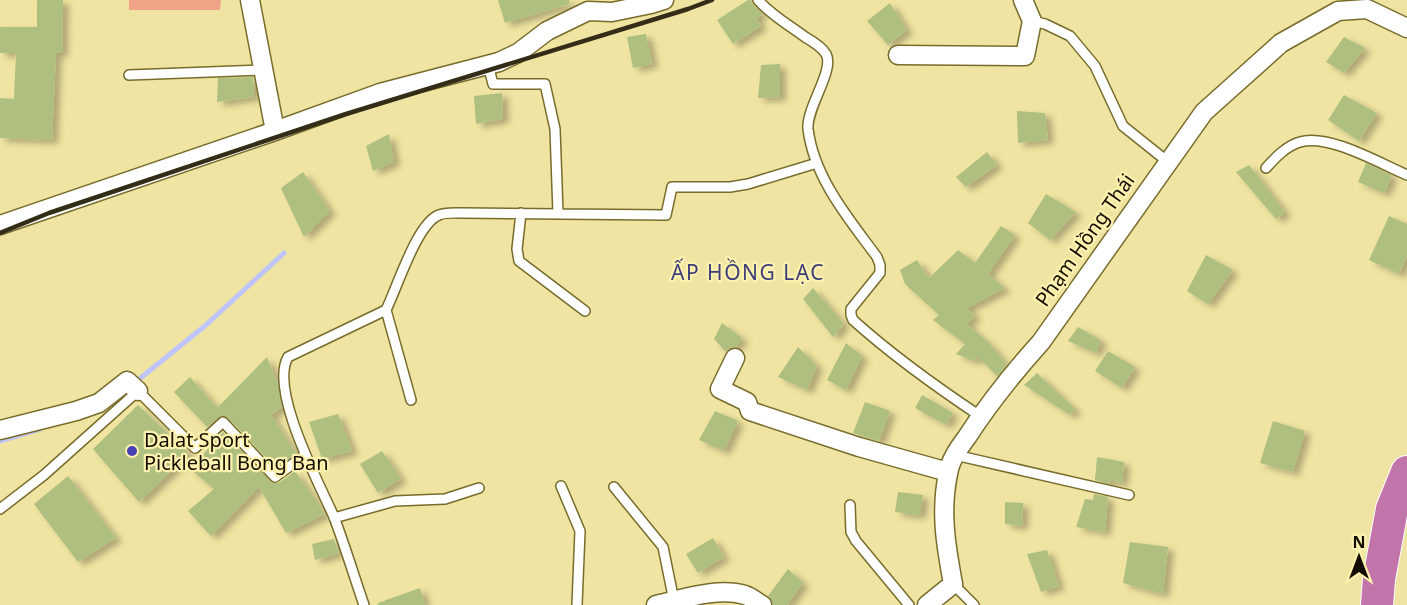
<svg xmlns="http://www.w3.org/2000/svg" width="1407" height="605" font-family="'Noto Sans',sans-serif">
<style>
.green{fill:#f2a489}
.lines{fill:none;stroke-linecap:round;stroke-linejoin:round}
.stream{stroke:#bfc5fc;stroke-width:5}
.building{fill:#afbf80;filter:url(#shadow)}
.lane-casing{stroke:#776c2b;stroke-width:12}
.street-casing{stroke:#776c2b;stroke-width:21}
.highway-casing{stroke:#fff;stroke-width:34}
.lane{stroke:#fff;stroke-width:9}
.street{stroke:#fff;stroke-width:18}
.highway{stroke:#c275aa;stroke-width:32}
.rail{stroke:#332d18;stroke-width:4.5}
.poi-dot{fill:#483fb5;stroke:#fdf1ae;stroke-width:2}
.labels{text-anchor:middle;stroke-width:4.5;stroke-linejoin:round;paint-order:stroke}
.street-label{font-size:20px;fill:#120d00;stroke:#fdf1ae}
.poi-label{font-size:20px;fill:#120d00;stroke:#fdf1ae;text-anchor:start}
.neighbourhood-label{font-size:21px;letter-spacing:1.5px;fill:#3c3d7a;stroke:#fdf1ae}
</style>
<defs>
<filter id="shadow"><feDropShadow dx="6" dy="4" stdDeviation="3" flood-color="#0004"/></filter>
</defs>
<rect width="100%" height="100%" fill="#efe4a1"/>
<path class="green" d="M129,0H221L220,10H129Z"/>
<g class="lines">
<path class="stream" d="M133,384L206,325L284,253
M0,441L40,429"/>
</g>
<path class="building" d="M37,0H63L62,53H56L52,140L0,138V98L14,99L16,53H0V27H37Z
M498,0H569V4L505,23Z
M748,0H751L753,5L763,14L756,18L761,26L733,44L717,20Z
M890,3L907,30L888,45L867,21Z
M646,34L652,64L633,68L627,37Z
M1344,37L1365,48L1344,73L1326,62Z
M780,64V97L758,98L761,65Z
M253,77L254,97L217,102L218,78Z
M502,93L503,119L476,124L474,96Z
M1344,95L1377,113L1359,141L1328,120Z
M1017,111L1045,113L1048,140L1018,143Z
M389,134L394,162L373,171L366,146Z
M987,152L997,165L966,187L956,177Z
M1366,163L1392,175L1384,193L1358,182Z
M1249,165L1285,212L1276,219L1236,172Z
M303,172L330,211L304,237L281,188Z
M1046,194L1076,212L1050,240L1028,223Z
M1389,216L1407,224V256L1399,274L1369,260Z
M1001,226L1015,235L988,274L1005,288L967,308L975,316L967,324L990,344L1007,365L997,376L978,357L974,361L956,354L965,344L933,320L939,315L905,284L900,270L917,260L929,278L958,250L975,263Z
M1206,255L1233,270L1208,304L1187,291Z
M813,288L844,324L833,337L803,299Z
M722,323L742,338L736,347L729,348L726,352L714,339Z
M1078,327L1101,340L1096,353L1068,341Z
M846,343L862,356L846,390L827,380Z
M798,347L817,366L807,390L778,377Z
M1108,351L1135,367L1122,388L1095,371Z
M267,357L278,385L282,407L271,415L296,453L276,468L227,417L221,416L207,427L174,392L190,377L217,408Z
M1037,373L1075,409L1070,415L1024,385Z
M922,395L953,413L946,425L915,408Z
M865,402L890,411L879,441L853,433Z
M138,405L189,454L139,502L93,449Z
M715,411L738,421L724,451L699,440Z
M338,414L352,451L322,459L309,422Z
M1273,421L1305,431L1293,472L1260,463Z
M223,432L272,483H279L295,471L325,514L286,533L259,487L211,536L188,511L214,489L190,469Z
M382,451L401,479L378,493L360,464Z
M1097,457L1124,462L1122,483L1110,480L1109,484L1095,480Z
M68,476L116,538L78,562L34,504Z
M898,492L923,495L920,515L895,512Z
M1094,494L1108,497L1105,532L1076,527L1085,499L1093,500Z
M1005,502L1023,503L1022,526L1005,524Z
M713,538L724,557L698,573L686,554Z
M334,539L339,553L315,560L312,544Z
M1130,542L1168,547L1163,594L1123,583Z
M1047,550L1059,586L1041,592L1027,554Z
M788,569L803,583L787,605H773L768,596Z
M420,588L425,605H378V603Z"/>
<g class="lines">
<defs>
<path id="lane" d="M758,0C771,15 789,25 805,37C812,41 822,47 826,54C835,70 806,108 808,129C814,178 849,219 877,257L880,265V273L851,309V315L853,320C893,356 935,386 980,416
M1032,21L1045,24L1070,36L1095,66L1123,126L1168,162
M488,65L493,84H545L555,129L558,213
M129,75L262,70
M1266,168C1275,158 1286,146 1300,142C1328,133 1381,164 1407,175
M521,213L517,249L519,261L585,311
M386,310L411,400
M955,455L1129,495
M561,486L580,531L577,605
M614,487L663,547L674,601
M850,505L851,532L856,541L909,605
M0,509L44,475L138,391L195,448L223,422L275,477L305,455
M334,518L395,501L445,499L479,488
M953,584L974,605
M364,605C354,576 345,546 334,517C319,483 269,390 288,357L386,310C397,288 417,223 439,215C445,212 456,213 463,213L666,215L672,187H730L748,184L817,163"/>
<path id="street" d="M250,0L275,131
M898,55L1025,56L1032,21L1023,0
M0,225L275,131L380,93L499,62L518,53L547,31L588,11L612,12L651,4L664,0
M735,358L720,389L747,402L750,411L859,447L948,472
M0,430L76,411L99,403L127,381L138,391
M656,605C683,599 717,587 745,595C751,597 757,602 762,605
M927,605L953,584C946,546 940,512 948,474C950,460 959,448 967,437C989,403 1014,372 1041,342L1204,112L1281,43L1338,11L1367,9L1407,28"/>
<path id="highway" d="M1377,605L1379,579L1392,509L1407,472"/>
</defs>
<use href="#lane" class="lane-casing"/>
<use href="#street" class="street-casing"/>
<use href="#highway" class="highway-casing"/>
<use href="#lane" class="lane"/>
<use href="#street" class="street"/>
<use href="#highway" class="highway"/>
<path class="rail" d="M0,233L49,213L346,114L688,9L712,0"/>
</g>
<circle class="poi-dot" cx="132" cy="451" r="6"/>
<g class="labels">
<g class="street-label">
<text transform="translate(1085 240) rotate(-55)" y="7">Phạm Hồng Thái</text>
</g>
<g class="poi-label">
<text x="144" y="447">Dalat Sport<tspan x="144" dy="23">Pickleball Bong Ban</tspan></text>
</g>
<g class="neighbourhood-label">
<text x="748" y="280">ẤP HỒNG LẠC</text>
</g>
</g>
<g transform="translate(1359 557)" stroke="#fdf1ae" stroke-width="4.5" paint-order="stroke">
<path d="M0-4.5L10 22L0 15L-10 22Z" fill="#120d00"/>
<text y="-9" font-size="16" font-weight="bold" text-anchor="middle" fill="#120d00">N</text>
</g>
</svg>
